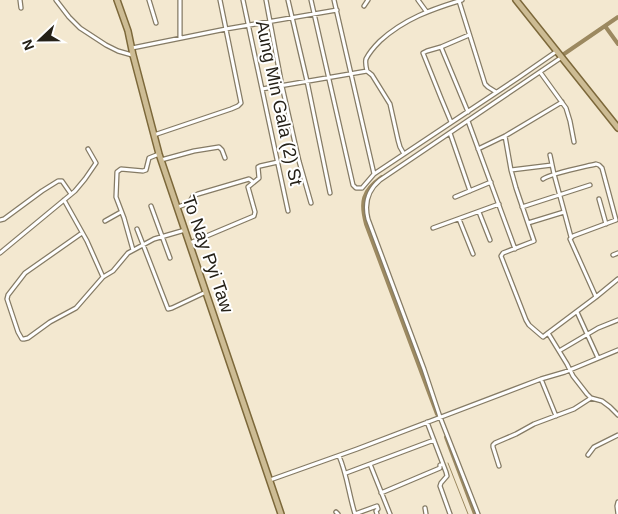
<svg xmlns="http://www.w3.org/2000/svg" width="618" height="514" font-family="Helvetica,sans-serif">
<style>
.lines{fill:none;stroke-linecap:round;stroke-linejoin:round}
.stream{stroke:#9c8960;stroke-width:1}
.canal{stroke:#9c8960;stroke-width:4}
.minor-casing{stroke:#857b65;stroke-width:5.5}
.primary-casing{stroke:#7c683a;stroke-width:8}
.minor{stroke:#fff;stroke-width:3}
.primary{stroke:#cdbc94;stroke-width:5}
.labels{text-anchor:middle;stroke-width:4;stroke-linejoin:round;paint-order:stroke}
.street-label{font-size:18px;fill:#252118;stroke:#fff}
</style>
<rect width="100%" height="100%" fill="#f3e8d0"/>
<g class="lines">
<path class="stream" d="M448,463L468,514"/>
<path class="canal" d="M605,26L618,44
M564,54L618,17
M382,177C362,191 360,202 366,224L437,414
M446,437L475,514"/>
<defs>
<path id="minor" d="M20,0L21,8
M56,0L69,17L80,28L106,45L118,51L132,55
M149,0L156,23
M180,0V38
M243,0L288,211
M266,0L282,86L299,161L311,203
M288,0L307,81L330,193
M311,0L353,185L356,188H362L374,174L518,78L557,51
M334,0L374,174
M418,0L426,11
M459,1L485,84L488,87L496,92
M364,6L368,0
M441,47L468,112
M132,48L226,29L337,10
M367,71C366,67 365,63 366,59C369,53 375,46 380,41C404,19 432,9 462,0
M540,72L566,108L570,121L574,142
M262,89L367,71L372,75L390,104L398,140L400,147L404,154
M468,121L515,249
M451,122L441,98L423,53L427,51L441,47L469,35
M450,133L470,191
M154,135L231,109L238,106L241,103L220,0
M505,136L511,170L516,188L534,241L503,253L501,256L526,320L529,325L543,337L548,333
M478,149L505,136L562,102
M550,155L554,174L571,237
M161,160L194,151L219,147L222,150L225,158
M511,170L552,165
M543,179C552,173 584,167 596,164L599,165L602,168L616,220
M455,197L491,182
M599,199L606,224
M64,200L87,241L103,277
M151,206L170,258
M178,207L189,203L193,196L198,194L249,179L253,182
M522,207L590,185
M479,212L490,240
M459,219L473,254
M0,220L4,219L42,191L58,181H62L71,194
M105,221L121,212
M528,223L564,212
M433,228L499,204
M137,229L168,309L172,308L206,292
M82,233L25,273L8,295L7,299L18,332L22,339H24L28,338L50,322L76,308L103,277L113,271L128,253L154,239L185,230
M190,243L254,216L255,212L248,187L259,178L258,167L260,166L278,162
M133,250L124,218L116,197L117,172L121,169L143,171L146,170L149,158L159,154
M0,253L75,191L85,179L96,163L88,149
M613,255L618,253
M618,279L596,297L548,333L567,364L573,376L587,394L591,398L602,401L610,407L618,415
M596,297L570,239L573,236L616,220
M577,312L598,358
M559,351L598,328L618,320
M541,379L556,416
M427,422L446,472L447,476L441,483L440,486L450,514
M588,455L594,447L618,435
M339,456C347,474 349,495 355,514
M370,464L390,514
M499,466L493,447V445L495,443L516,434L534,424L574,409L591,398
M346,473L434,440
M270,480L357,449L541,379L565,372L618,350
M381,493L440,468V465L443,464
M425,508L426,514
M336,512L338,514
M355,514L377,506L378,509L376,511L377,514
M478,514L440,417L424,369L368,219C364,203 368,190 380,180L562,57
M618,514L617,506L618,502"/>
<path id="primary" d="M117,0L128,31L133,55L159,154L281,514
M516,0L618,128"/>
</defs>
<use href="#minor" class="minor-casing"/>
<use href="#primary" class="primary-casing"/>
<use href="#minor" class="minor"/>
<use href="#primary" class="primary"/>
</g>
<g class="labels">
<g class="street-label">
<text transform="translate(279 103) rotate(78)" y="6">Aung Min Gala (2) St</text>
<text transform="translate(208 254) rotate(71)" y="6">To Nay Pyi Taw</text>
</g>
</g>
<g transform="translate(40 40) rotate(248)" stroke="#ffffff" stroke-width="4" paint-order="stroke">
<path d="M0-4L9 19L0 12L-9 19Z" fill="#252118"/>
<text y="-8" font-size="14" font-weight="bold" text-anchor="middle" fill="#252118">N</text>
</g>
</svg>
